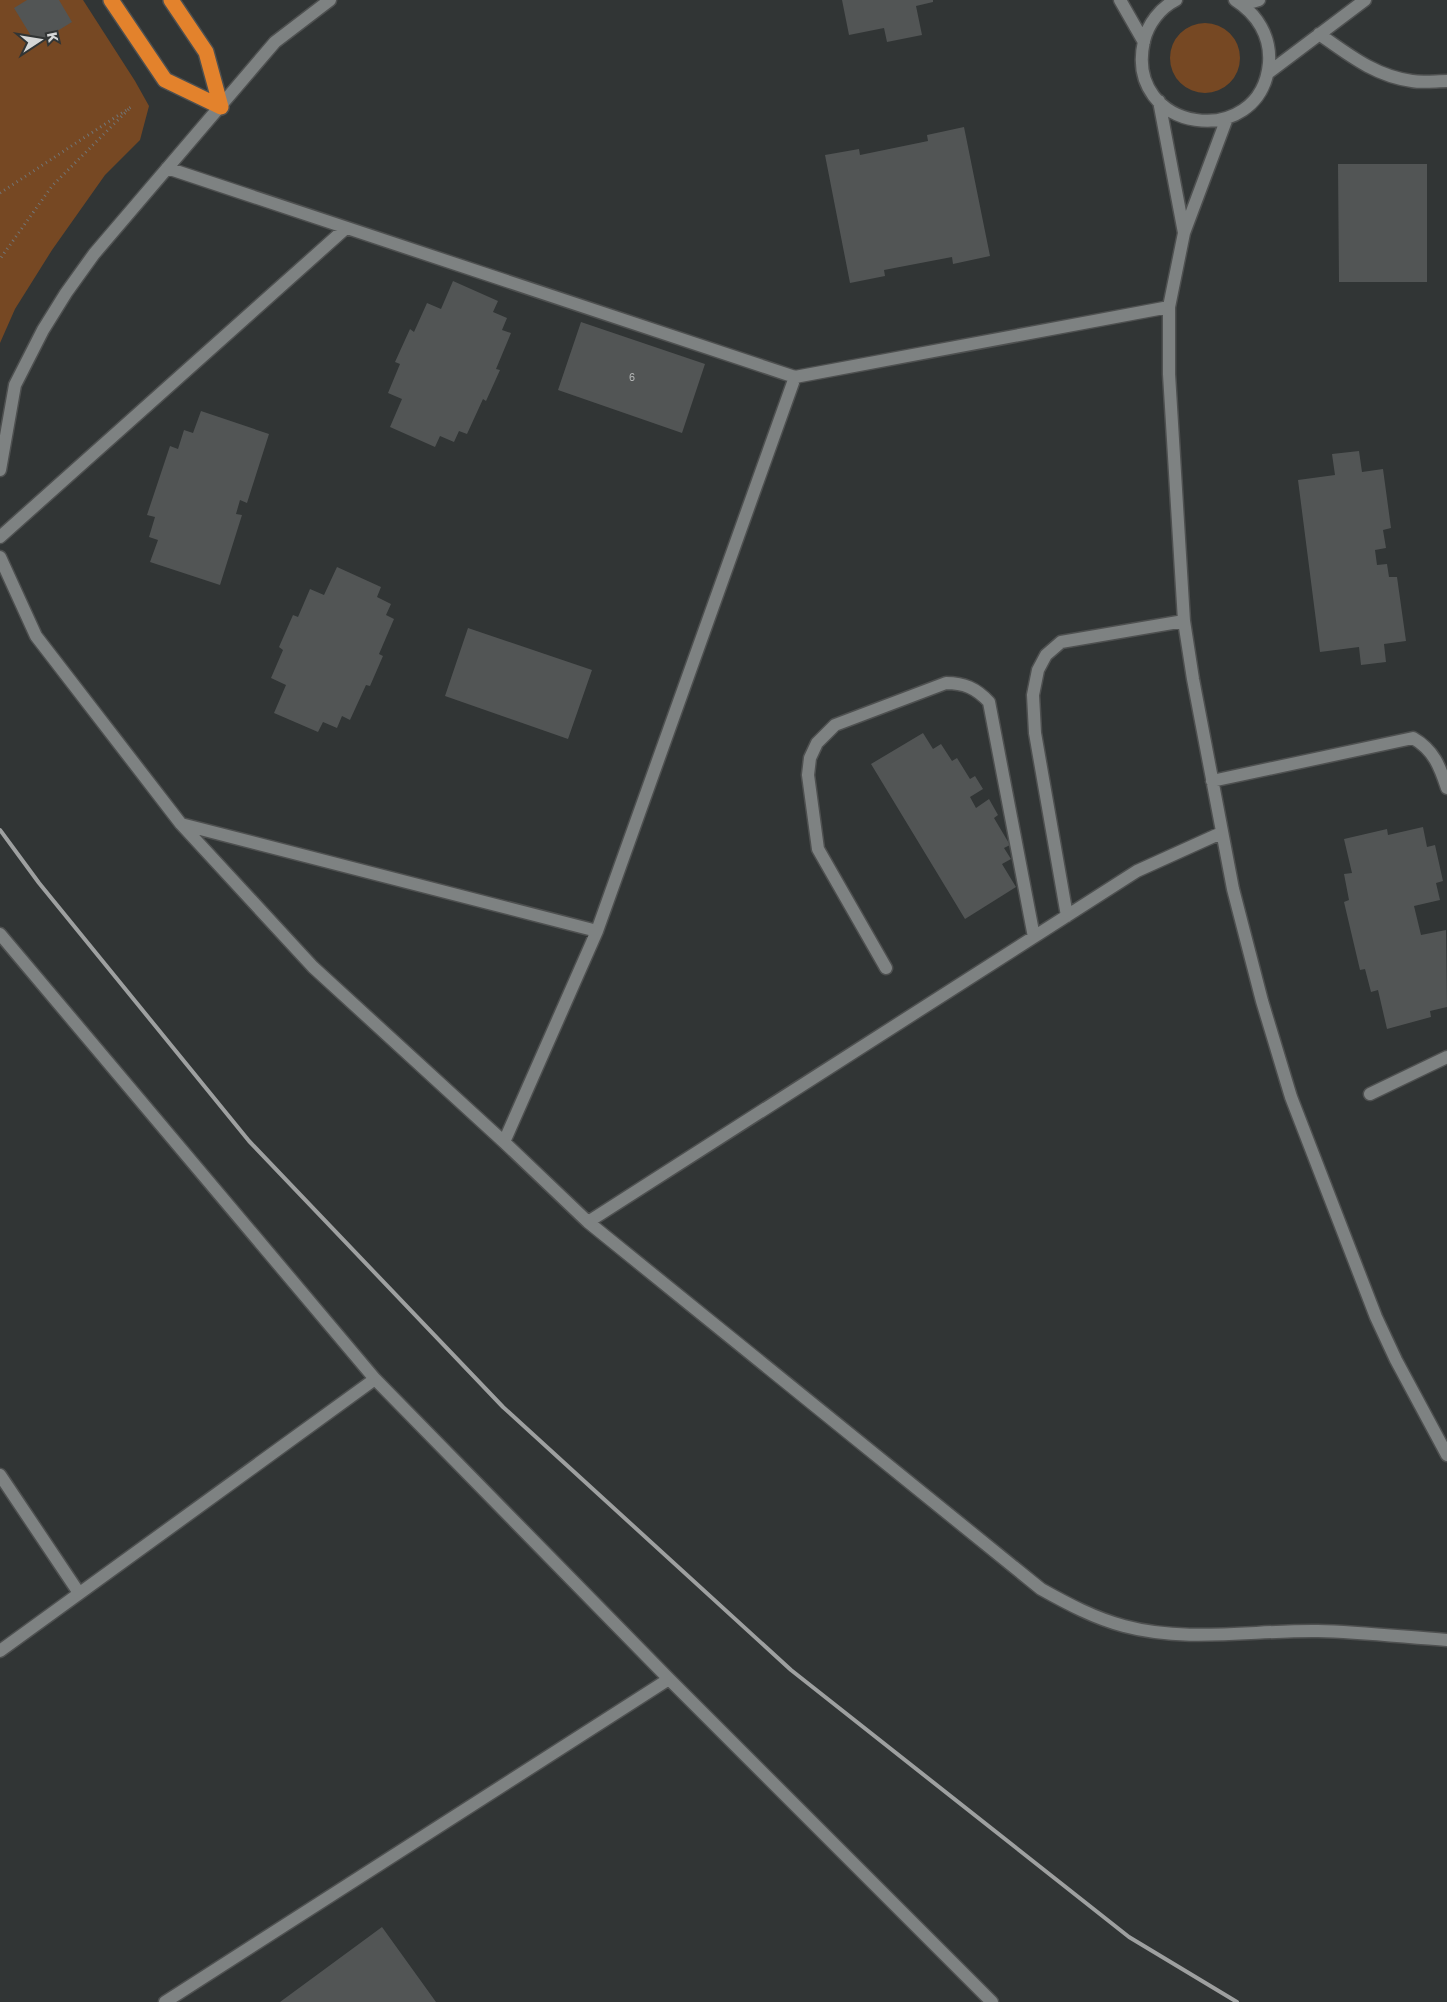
<svg xmlns="http://www.w3.org/2000/svg" width="1447" height="2002" font-family="'Golos Text',sans-serif">
<style>
.green{fill:#764823}
.building{fill:#525555}
.lines{fill:none;stroke-linecap:round;stroke-linejoin:round}
.minor-casing{stroke:#4e5050;stroke-width:15}
.highway-casing{stroke:#4e5050;stroke-width:18}
.path{stroke:#727575;stroke-width:3;stroke-dasharray:1 4;stroke-linecap:butt}
.minor{stroke:#7e8282;stroke-width:12}
.highway{stroke:#e3822c;stroke-width:15}
.rail{stroke:#9ea0a0;stroke-width:4}
.labels{text-anchor:middle;stroke-width:4;stroke-linejoin:round;paint-order:stroke}
.number-label{font-size:10px;fill:#b4b6b6}
</style>
<rect width="100%" height="100%" fill="#313535"/>
<path class="green" d="M0,0H83L135,81L149,106L140,140L105,175L52,250L15,309L0,343Z
M1170 58a35 35 0 1 1 70 0a35 35 0 1 1-70 0Z"/>
<path class="building" d="M27,0H59L72,22L36,44L14,8Z
M842,0H933V2L916,6L922,35L887,42L884,28L849,35Z
M964,127L990,256L953,264L952,257L884,270L885,276L850,283L825,155L859,149L860,155L928,141L927,135Z
M1338,164H1427V282H1339Z
M453,281L498,301L493,312L507,318L502,330L511,333L496,369L500,370L486,401L483,399L467,434L459,431L454,442L440,436L435,447L390,427L402,399L388,393L400,364L395,362L410,329L414,332L427,303L441,309Z
M581,322L705,364L682,433L558,390Z
M201,411L269,434L247,503L240,500L236,514L242,515L220,585L150,562L158,540L149,537L155,517L147,515L170,446L178,449L184,430L193,433Z
M1359,451L1362,472L1383,469L1391,528L1383,530L1386,548L1375,550L1377,565L1387,564L1389,577H1397L1406,641L1384,644L1386,662L1361,665L1359,647L1320,652L1298,480L1335,475L1332,454Z
M337,567L381,587L377,597L391,604L386,615L394,619L379,654L383,656L370,686L366,685L350,720L342,716L337,728L323,722L318,732L274,713L286,685L271,678L283,650L279,647L293,615L298,617L310,589L324,595Z
M468,628L592,670L568,739L445,696Z
M923,733L933,749L941,744L952,761L957,758L970,779L975,776L983,789L970,797L976,808L989,799L998,815L994,818L1010,845L1004,848L1011,859L1002,864L1016,887L965,919L871,764Z
M1423,827L1427,847L1435,845L1443,881L1436,883L1440,900L1414,906L1421,935L1446,930L1447,1007L1430,1011L1431,1017L1387,1029L1378,990L1371,992L1365,969L1360,970L1344,902L1349,900L1344,874L1352,873L1344,839L1387,829L1388,835Z
M382,1927L436,2002H280Z"/>
<g class="lines">
<defs>
<path id="minor" d="M1120,0L1144,42
M1176,0C1160,8 1148,24 1144,41C1123,133 1261,152 1269,63C1271,36 1257,14 1235,0
M1242,5L1259,0
M1319,34C1349,55 1375,76 1412,81C1423,83 1436,81 1447,81
M1268,73L1365,0
M1159,101L1184,233L1227,118
M167,168L795,377L1169,307
M1184,233L1169,307V374L1184,621L1193,679L1233,889L1262,1001L1291,1097L1376,1317L1396,1360L1447,1455
M0,470L15,385L43,330L66,293L94,254L275,42L330,0
M0,537L346,228
M0,557L36,636L181,824L313,967L504,1142L588,1222L1041,1589C1068,1604 1094,1618 1124,1626C1187,1643 1254,1630 1318,1631C1361,1632 1404,1637 1447,1640
M1212,781L1413,738C1434,750 1440,767 1447,788
M181,824L597,931
M1067,916L1035,733L1033,695L1038,670L1046,655L1061,642L1184,621
M0,934L375,1379L669,1679L992,2002
M886,968L818,849L808,775L810,758L817,743L835,725L946,683C964,683 976,688 989,702L1034,937
M1370,1094L1447,1057
M504,1142L597,931L795,377
M588,1222L1137,871L1221,833
M0,1475L79,1593
M0,1651L375,1379
M165,2002L669,1679"/>
<path id="highway" d="M111,0L165,80L221,107L206,52L171,0"/>
</defs>
<use href="#minor" class="minor-casing"/>
<use href="#highway" class="highway-casing"/>
<path class="path" d="M0,193L131,107L52,186L0,259"/>
<use href="#minor" class="minor"/>
<use href="#highway" class="highway"/>
<path class="rail" d="M0,830L39,883L249,1141L503,1407L791,1670L1129,1937L1237,2002"/>
</g>
<g class="labels">
<g class="number-label">
<text x="632" y="381">6</text>
</g>
</g>
<g transform="translate(40 40) rotate(78)" stroke="#313535" stroke-width="4" paint-order="stroke">
<path d="M0-4L9 19L0 12L-9 19Z" fill="#d5d7d7"/>
<text y="-8" font-size="14" font-weight="bold" text-anchor="middle" fill="#d5d7d7">K</text>
</g>
</svg>
